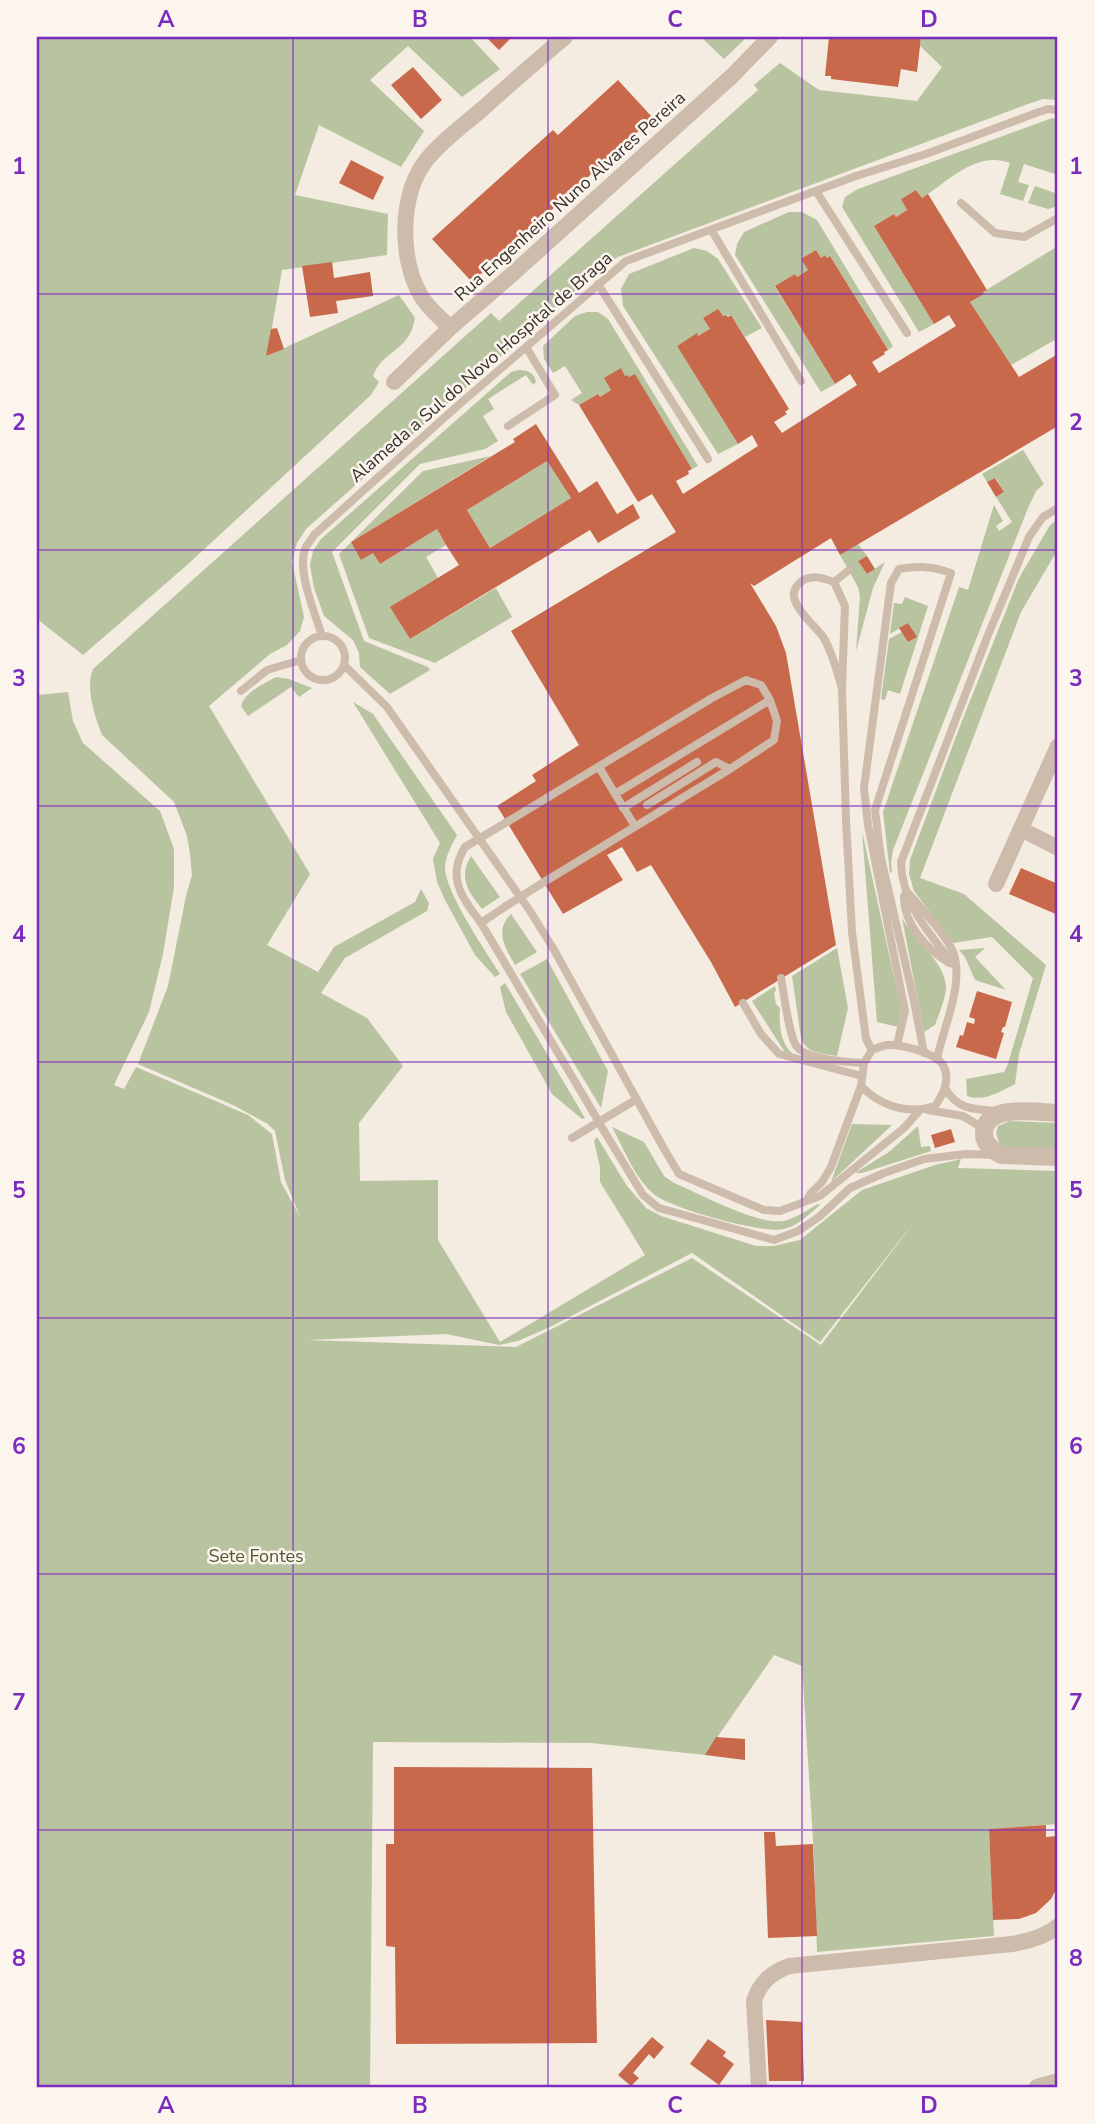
<svg xmlns="http://www.w3.org/2000/svg" width="1095" height="2124" font-family="'Nunito Sans',sans-serif">
<style>
.green{fill:#b8c4a0;fill-rule:evenodd}
.building{fill:#c8694b;fill-rule:evenodd}
.lines{fill:none;stroke-linecap:round;stroke-linejoin:round}
.service{stroke:#cdbbac;stroke-width:8}
.minor{stroke:#cdbbac;stroke-width:16}
.tertiary{stroke:#cdbbac;stroke-width:18}
.service-bridge{stroke:#cdbbac;stroke-width:8}
.grid{fill:none;stroke:#7b2cbf;stroke-width:2;stroke-opacity:0.55}
.labels{text-anchor:middle;stroke-width:5;stroke-linejoin:round;paint-order:stroke}
.street-label{font-size:18px;fill:#3b302b;stroke:#fbf5ee}
.park-label{font-size:18px;fill:#4a5a2e;stroke:#fbf5ee}
.neatline{fill:none;stroke:#7b2cbf;stroke-width:2.5}
.grid-label{font-size:23px;text-anchor:middle;font-weight:bold;fill:#7b2cbf}
</style>
<rect width="100%" height="100%" fill="#f4ebe1"/>
<path class="green" d="M37,37H470L500,69L462,97L408,46L370,80L424,131L401,167L319,125L295,195L388,214L387,255L282,270L267,356L399,295L415,318C409,353 383,349 373,376L379,382L371,395L186,566L83,655L37,619Z
M701,37H747L724,59Z
M921,37H1058V100L1043,99L1028,104L618,257L604,265L306,529L297,543L292,562L304,617L300,631L287,645L270,654L209,706L310,874L267,945L318,972L334,947L415,902L421,889L429,903L427,911L345,958L321,993L367,1018L403,1066L359,1123L360,1181L438,1180V1240L500,1342L645,1255L600,1182V1167L594,1141L597,1137L627,1186L646,1208L661,1216L756,1246H774L800,1240L862,1190L935,1165L961,1159L958,1168L1058,1171V1824L989,1829L994,1936L817,1952L814,1856L802,1666L774,1655L705,1755L591,1743L373,1742L370,2087H37V695L68,692L73,721L83,743L160,811L174,849V887L163,954L149,1012L114,1085L124,1089L136,1067L248,1115L272,1134L281,1182L300,1217L285,1180L275,1131L268,1124L233,1105L138,1064L168,986L186,896L192,875L190,854L187,836L174,802L102,735C95,716 85,689 93,669L491,313L499,321L758,90L754,85L780,63L819,90L917,101L942,67L920,46ZM918,1217L821,1345L692,1258L516,1347L307,1340L446,1334L499,1345L518,1341L550,1327L692,1253L820,1342Z
M1052,118L1058,119V175L1024,164L1018,182L1029,185L1023,201L1000,194L1010,163C977,150 948,181 922,198L916,190L901,199L907,210L896,217L894,214L874,226L934,324L919,332L842,207L845,197L858,189Z
M1035,186L1058,194V206L1048,209L1028,203Z
M789,212H802L817,220L893,346L888,350L830,256L827,258L825,255L821,258L816,250L802,259L808,270L797,277L795,274L775,287L835,384L821,392L735,255L737,244L744,232Z
M1058,246V338L1011,365L970,302L983,294V292Z
M694,248L707,251L718,259L762,328L745,337L731,315L703,318L710,329L698,336L696,334L677,346L738,444L718,454L623,306L621,289L629,274Z
M587,312H598L608,319L698,466L692,469L635,375L629,377L628,375L625,376L621,369L611,390L600,397L598,394L579,405L571,400L582,393L565,366L553,373L544,359L543,346L575,316Z
M519,370C527,370 535,373 536,382L533,385L526,375L488,399L494,409L483,416L498,441L485,449L420,464L332,552L364,641L428,667L430,670L390,694L360,667L359,653L353,640L324,616L314,588L310,565L313,551L321,539L511,372Z
M1023,450L1044,484L1036,491L1028,508L893,850L891,863L892,872L890,873L883,812L959,587L968,590L994,505L1003,521L996,526L999,531L1012,522L996,497L1004,492L996,478L987,482L982,474Z
M491,456L351,542L361,559L373,553L380,564L437,529L446,545L426,557L438,578L391,607L410,639L496,588L512,617L435,663L369,638L339,554L423,471Z
M547,461L571,498L490,548L467,510Z
M1058,519V549L1021,612L920,878L964,894L1046,965L1019,1054L1015,1084C999,1092 985,1102 967,1096L966,1079L1004,1072L1008,1064L1033,978L992,937L953,943L914,891L909,874L910,860L960,726L1019,578L1050,525Z
M858,544L867,556L858,561L867,574L885,562L873,588L856,651L860,597L858,587L840,555Z
M905,597L928,606L900,694L888,690L885,700L881,699L889,639L902,632L908,642L916,637L908,623L890,634L894,603L902,604Z
M276,677L289,679L312,688L299,697L291,687L248,716L241,706C246,691 262,685 276,677Z
M353,702L373,714L457,835C452,845 446,855 445,866C444,891 486,951 500,974L495,977L475,955L445,900L437,882L433,859L440,843Z
M862,831L901,1009L898,1027L877,1022Z
M471,856L500,897L482,909C468,891 458,878 471,856Z
M511,914L537,952L515,965C505,947 494,931 511,914Z
M902,918C913,938 947,964 946,988C945,1000 939,1014 935,1025L924,1032Z
M837,948L848,1008L837,1056C821,1053 807,1054 801,1038L792,976Z
M985,948L975,957L1006,990L975,980L965,957L959,950Z
M547,959L608,1071L601,1108L520,974Z
M505,983L585,1118L582,1119L552,1094L506,1012L500,987Z
M775,986L776,990L774,993L776,1004L780,1008C779,1025 780,1044 794,1055L786,1054L752,1001Z
M1010,1121L1058,1123V1149L1004,1147L999,1143L996,1133L998,1126Z
M852,1124L892,1125L831,1182Z
M918,1126L921,1147L930,1146L931,1151L862,1173H855L889,1152Z
M612,1127L644,1142L664,1176L674,1183C700,1194 757,1225 783,1221C795,1219 807,1210 818,1204L820,1205C809,1214 798,1226 784,1229C763,1234 673,1209 655,1195C635,1179 624,1149 612,1127Z"/>
<path class="building" d="M486,37H512L499,50Z
M829,37H921L917,72L901,69L898,87L831,79V76H825Z
M413,67L442,100L421,119L391,85Z
M618,80L653,118L472,282L432,239L553,130L558,135Z
M351,160L384,177L373,200L339,183Z
M916,190L922,198L928,194L987,290L983,292L984,294L970,302L1019,377L1058,354V426L840,555L831,538L754,586L750,583L776,626L786,653L836,945L735,1007L711,962L651,865L637,872L622,847L607,855L623,880L563,914L497,806L536,781L532,775L579,745L511,631L676,532L652,494L638,502L579,405L598,394L600,397L611,390L604,378L621,368L625,376L628,375L629,377L635,374L692,469L688,471L689,474L676,481L683,494L758,446L752,435L738,444L677,346L697,333L698,336L710,329L703,318L718,309L723,316L726,315L728,317L731,315L789,409L785,412L787,414L774,422L782,433L857,385L850,374L835,384L775,286L795,274L797,277L808,270L801,259L816,250L821,258L825,255L827,258L830,256L888,350L884,352L885,354L872,362L879,373L956,326L949,315L934,324L874,226L894,214L896,217L907,210L901,199Z
M332,262L334,278L370,272L373,296L336,301L338,313L310,317L302,266Z
M277,328L284,349L266,356L271,329Z
M536,424L579,493L597,481L617,514L633,504L640,518L598,543L590,530L410,639L390,607L459,565L446,545L437,529L380,564L373,553L361,560L351,542L515,442L513,439ZM547,461L571,498L490,548L467,510Z
M995,478L1004,492L996,497L987,482Z
M867,556L875,569L867,574L858,561Z
M908,623L917,637L908,642L899,628Z
M1021,868L1058,884V915L1009,894Z
M977,991L1012,1002L1005,1027H1003L1001,1032L1004,1033L996,1059L956,1047L960,1035L963,1036L967,1022L974,1024L975,1019L969,1017Z
M951,1129L955,1142L935,1148L931,1135Z
M716,1737L745,1739V1760L705,1755Z
M394,1767L592,1768L597,2043L396,2044L395,1947L386,1946V1844H394Z
M1046,1825V1837L1058,1836V1886L1051,1899L1036,1913L1019,1919L993,1920L989,1829Z
M764,1832H775L776,1846L813,1844L817,1936L768,1938Z
M766,2020L802,2022L804,2081H769Z
M652,2037L664,2047L654,2059L649,2054L633,2073L639,2078L631,2086L618,2075Z
M708,2039L726,2052L723,2056L734,2064L719,2085L690,2064Z"/>
<g class="lines">
<path class="service" d="M816,191L907,333
M961,203L995,233L1024,237L1058,218
M712,231L801,381
M598,284L708,459
M508,426L555,395L526,347
M834,582L849,570
M322,636C315,613 297,572 305,549C307,544 312,539 314,535L455,408L626,261L856,176L926,154L1036,113L1048,109L1058,110
M301 658a22 22 0 1 1 44 0a22 22 0 1 1-44 0Z
M344,665L387,707L530,911L553,948L663,1147L679,1174L764,1210L780,1211L820,1196L904,1128L919,1111
M842,688C837,672 833,655 825,640C817,625 777,599 802,581C812,574 823,578 834,582L845,606L842,688L846,820L852,932L866,1039L872,1050
M241,691L267,670L301,660
M599,767L615,794L770,700
M615,794L635,826
M647,805L716,762L730,769
M623,808L697,762
M507,822L712,698L746,680L761,685L770,700L777,721L774,740L730,769L544,882
M465,847C446,878 462,897 481,923L593,1112
M907,892C918,904 948,938 953,952C965,983 943,1028 937,1059
M904,896C903,924 927,949 949,963
M481,923L506,906
M955,966C930,934 902,905 901,862L988,635L1029,537L1043,517L1058,508
M781,978C784,992 789,1040 798,1048C810,1060 847,1062 864,1063
M743,1003L761,1034L779,1054L862,1076
M897,1045L905,1011L868,825L864,788L891,583L899,569C920,566 931,566 951,573L875,810L881,858L914,1001L924,1053
M945,1088C958,1111 975,1109 999,1111
M928,1110L963,1116L984,1129
M604,1131L643,1195L659,1208L774,1240L798,1231L819,1217L850,1188L884,1173L924,1159L966,1154L995,1155
M572,1138L637,1099
M807,1200L811,1193L822,1182L831,1167L861,1086L864,1063L872,1050C877,1048 882,1046 887,1045C901,1044 936,1053 943,1065C951,1079 943,1095 935,1106C908,1115 880,1106 861,1086"/>
<path class="minor" d="M450,328C441,318 427,307 421,296C399,258 399,193 428,158C443,140 462,126 480,111C508,86 536,61 565,37
M394,382L450,328L509,277L732,76L770,37
M1021,829L1058,848
M996,884L1058,746
M759,2087L754,2001C760,1982 771,1973 789,1966L1012,1944C1029,1941 1044,1937 1058,1926
M1037,2087L1058,2081"/>
<path class="tertiary" d="M1058,1113C1039,1112 983,1103 984,1134C984,1144 992,1150 1001,1155L1058,1157"/>
<path class="service-bridge" d="M465,847L507,822
M506,906L544,882
M593,1112L604,1131"/>
</g>
<path class="grid" d="M293,37V2087M548,37V2087M802,37V2087M37,294H1058M37,550H1058M37,806H1058M37,1062H1058M37,1318H1058M37,1574H1058M37,1830H1058"/>
<g class="labels">
<g class="street-label">
<text transform="translate(570 196) rotate(-42)" y="6">Rua Engenheiro Nuno Alvares Pereira</text>
<text transform="translate(481 367) rotate(-41)" y="6">Alameda a Sul do Novo Hospital de Braga</text>
</g>
<g class="park-label">
<text x="256" y="1562">Sete Fontes</text>
</g>
</g>
<rect width="1095" height="2124" fill="none" stroke="#fbf5ee" stroke-width="77"/>
<rect x="38" y="38" width="1018" height="2048" class="neatline"/>
<g class="grid-label">
<text x="166" y="27">A</text>
<text x="420" y="27">B</text>
<text x="675" y="27">C</text>
<text x="929" y="27">D</text>
<text x="19" y="174">1</text>
<text x="1076" y="174">1</text>
<text x="19" y="430">2</text>
<text x="1076" y="430">2</text>
<text x="19" y="686">3</text>
<text x="1076" y="686">3</text>
<text x="19" y="942">4</text>
<text x="1076" y="942">4</text>
<text x="19" y="1198">5</text>
<text x="1076" y="1198">5</text>
<text x="19" y="1454">6</text>
<text x="1076" y="1454">6</text>
<text x="19" y="1710">7</text>
<text x="1076" y="1710">7</text>
<text x="19" y="1966">8</text>
<text x="1076" y="1966">8</text>
<text x="166" y="2113">A</text>
<text x="420" y="2113">B</text>
<text x="675" y="2113">C</text>
<text x="929" y="2113">D</text>
</g>
</svg>
